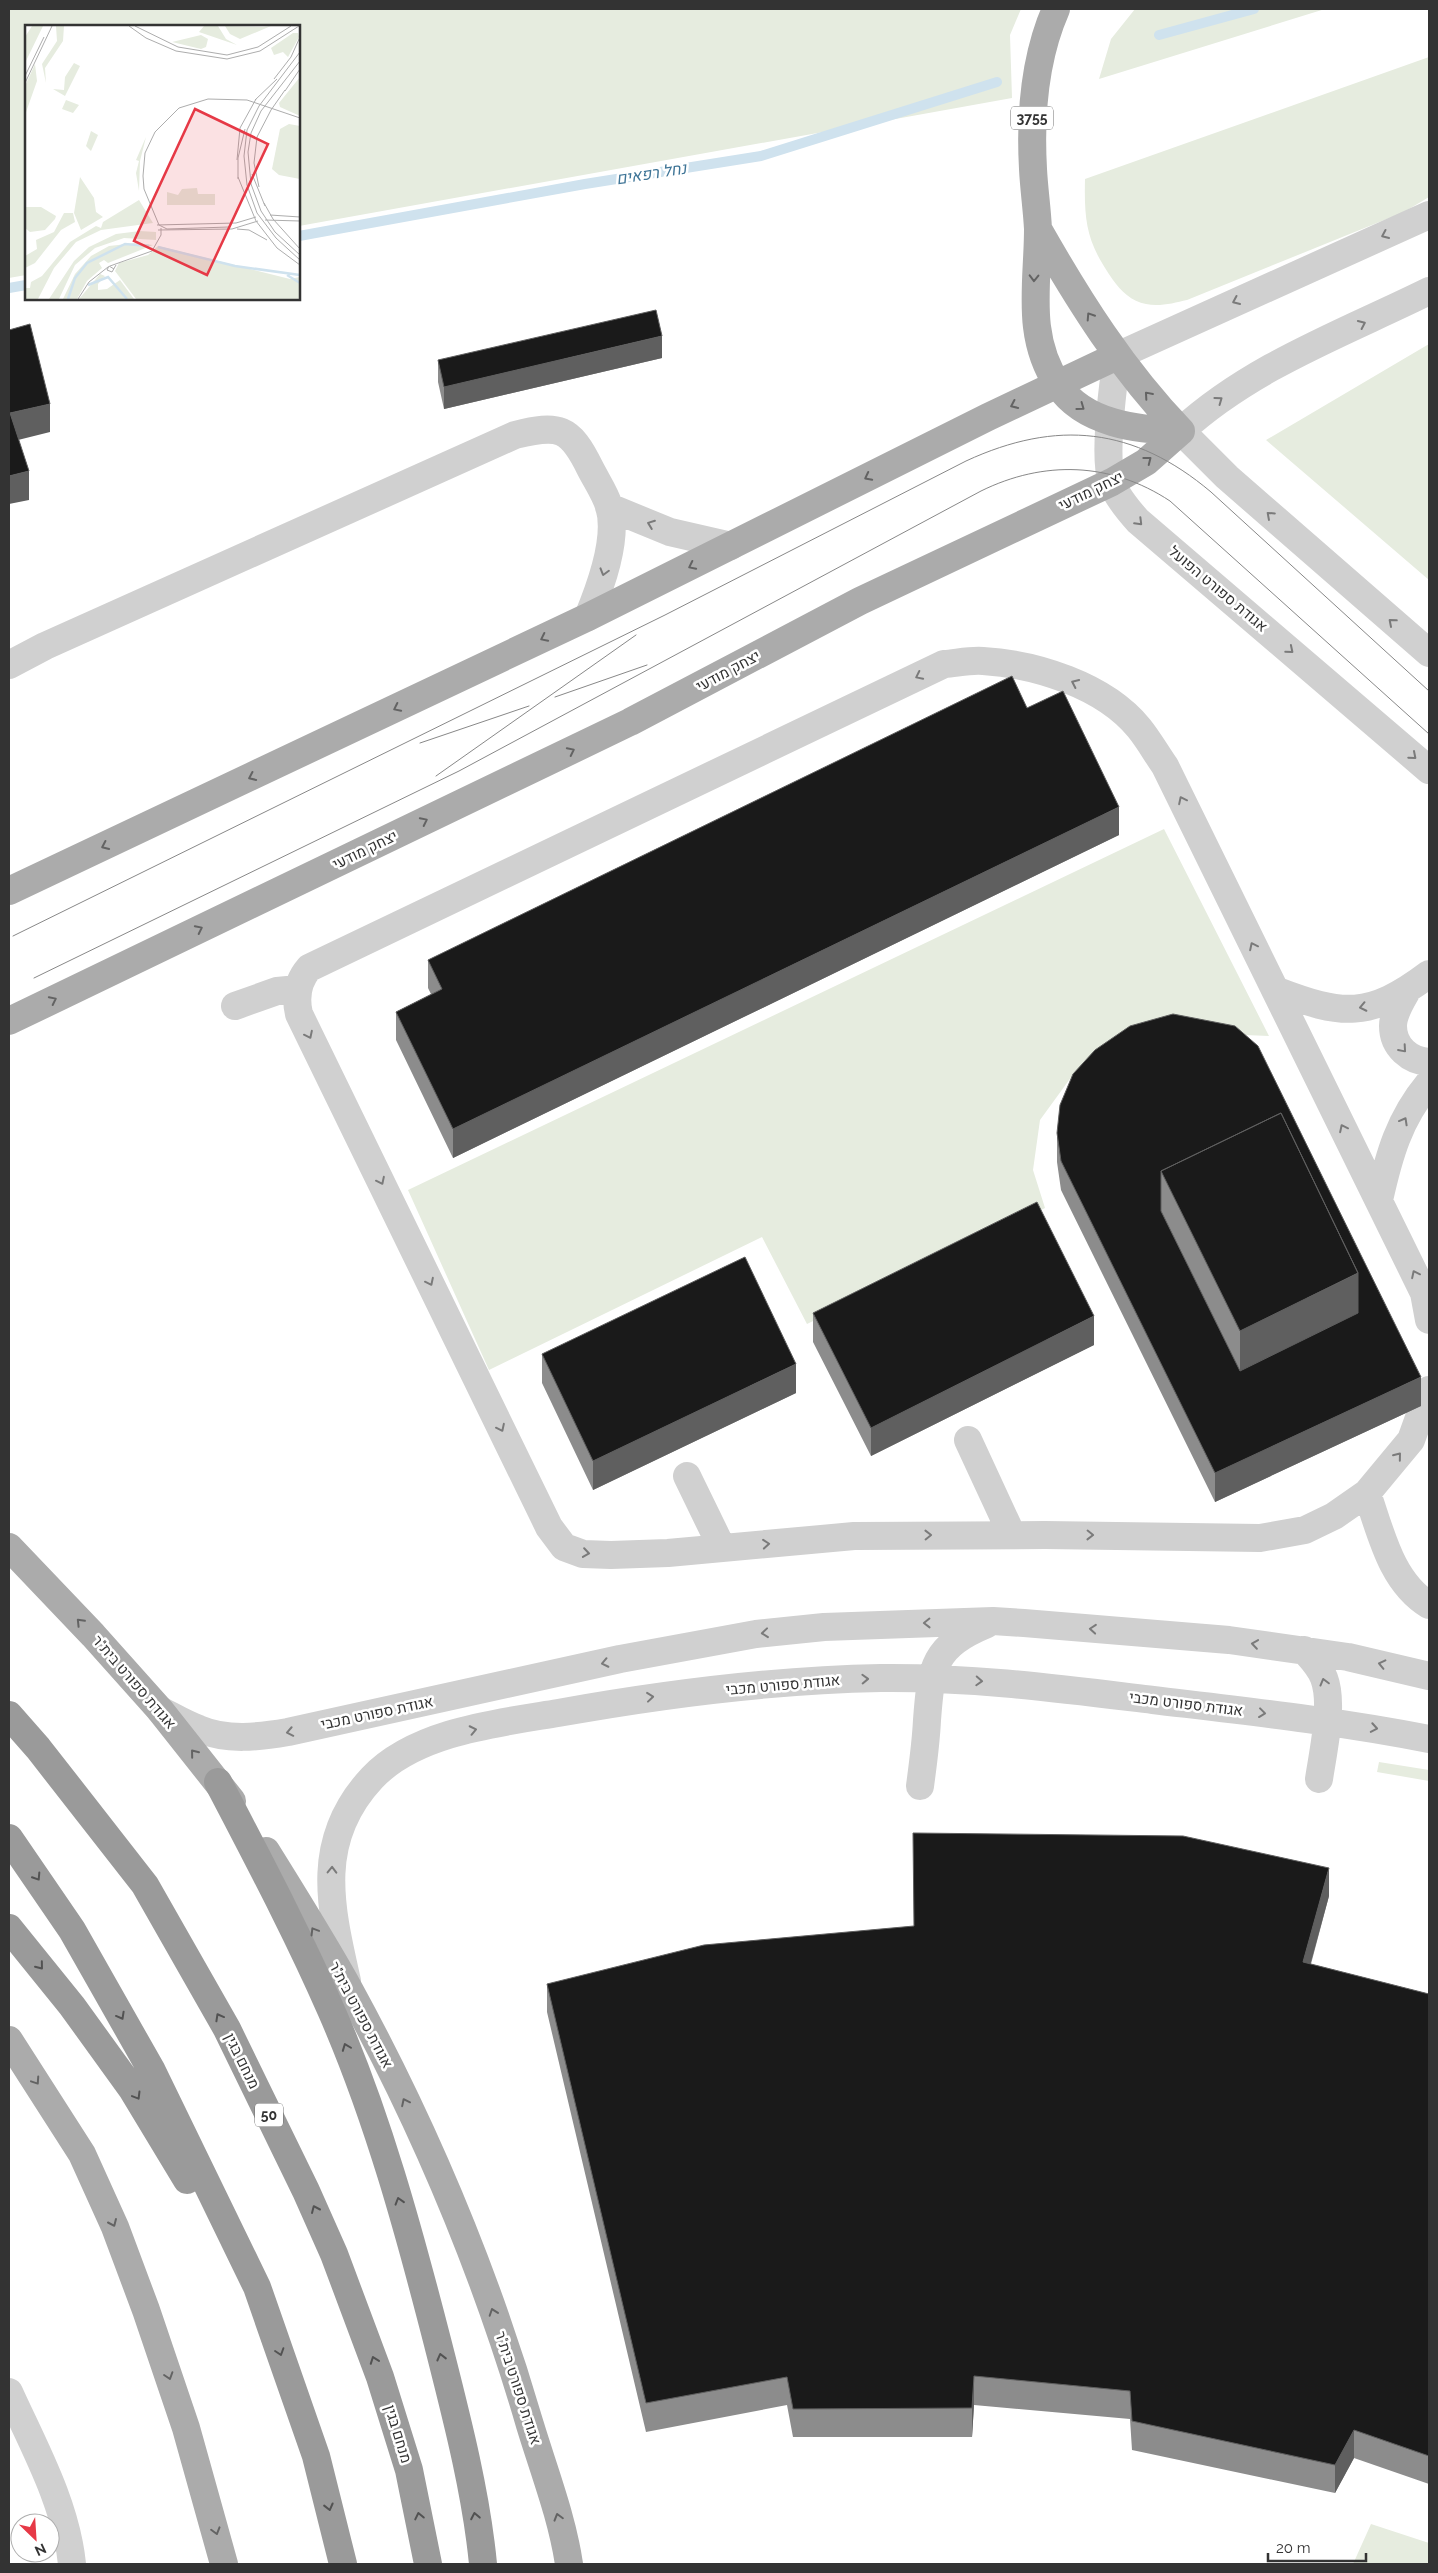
<svg xmlns="http://www.w3.org/2000/svg" width="1438" height="2573" font-family="Raleway,Heebo,sans-serif">
<style>
.green{fill:#e6ecdf}
.lines{fill:none;stroke-linecap:round;stroke-linejoin:round}
.stream{stroke:#cfe2ee;stroke-width:10}
.minor{stroke:#d0d0d0;stroke-width:28}
.major{stroke:#ababab;stroke-width:28}
.highway{stroke:#9a9a9a;stroke-width:28}
.tram{stroke:#888;stroke-width:1}
.wall{fill:#8c8c8c}
.shaded-wall{fill:#5f5f5f}
.building{fill:#1a1a1a;stroke:#5f5f5f;fill-rule:evenodd}
.oneway{stroke:#7a7a7a}
.oneway2{stroke:#636363}
.oneway3{stroke:#525252}
.labels{text-anchor:middle;stroke-width:5;stroke-linejoin:round;paint-order:stroke}
.shield{fill:#fff;stroke:#707070;stroke-width:1}
.shield-label{font-size:14px;font-weight:bold;fill:#333}
.street-label{font-size:15px;fill:#333;stroke:#fff}
.water-label{font-size:16px;font-style:italic;fill:#3f7597;stroke:#fff}
.inset-river{fill:none;stroke:#cfe2ee;stroke-width:2.5}
.inset-road{fill:none;stroke:#adadad;stroke-width:1}
.view{fill:#e63946;fill-opacity:0.15;stroke:#e63946;stroke-width:2.5}
.inset-edge{fill:none;stroke:#333;stroke-width:2.5}
</style>
<rect width="100%" height="100%" fill="#fff"/>
<path class="green" d="M9,9H1021L1010,35L1012,98L299,226V26H26V275L9,278Z
M1135,9H1325L1099,79L1111,39Z
M1429,57V197L1404,212L1187,300C1174,303 1159,307 1146,304C1132,302 1120,290 1113,280C1087,243 1084,224 1085,179Z
M1429,344V580L1266,440Z
M1164,829L1269,1036L1221,1034L1104,1058L1072,1076L1040,1120L1033,1170L1045,1208L807,1324L762,1237L489,1370L408,1190Z
M1379,1762L1429,1770V1781L1377,1772Z
M1371,2524L1429,2543V2564H1353Z"/>
<g class="lines">
<path class="stream" d="M1159,35L1254,9
M299,236L585,184L761,156L997,82
M9,288L26,285"/>
<path class="minor" d="M1429,215L1117,356C1113,386 1103,456 1112,483C1117,497 1128,510 1138,521L1429,770
M1429,291C1344,333 1252,366 1181,431L1227,477L1429,653
M609,507L670,532L731,546
M9,665L45,646L515,435C559,424 570,427 590,468C596,480 605,493 609,506C619,538 600,588 588,617
M1408,989C1402,1000 1393,1013 1393,1026C1393,1047 1410,1061 1429,1062
M1275,990C1343,1016 1369,1019 1429,974
M235,1006L277,991L298,989
M1379,1200C1389,1155 1399,1119 1429,1083
M1429,1320L1424,1293L1165,766C1156,753 1148,739 1139,728C1104,685 1035,664 983,661C970,660 957,663 944,664L309,968C297,982 295,997 299,1014L549,1527L564,1547L583,1554L611,1555L668,1553L854,1536L1045,1535L1260,1538L1305,1530L1334,1516L1367,1493L1411,1440L1429,1390
M968,1440L1012,1535
M687,1476L722,1548
M1367,1493C1381,1533 1391,1582 1429,1605
M1304,1650C1312,1659 1320,1667 1324,1678C1334,1704 1323,1752 1319,1779
M160,1710C172,1716 185,1724 199,1729C227,1741 259,1737 288,1732L620,1659L756,1634L824,1627L993,1621L1024,1623L1229,1640L1348,1657L1429,1676
M920,1786C923,1764 926,1742 927,1720C931,1666 934,1646 987,1624
M347,1981C330,1906 314,1840 372,1778C415,1732 497,1723 558,1713C664,1694 773,1680 881,1678C972,1677 1062,1689 1153,1700C1245,1711 1338,1721 1429,1739
M9,2392C34,2447 66,2504 72,2564"/>
<path class="major" d="M1056,9C1034,59 1030,115 1033,169C1034,189 1037,209 1038,229C1038,283 1025,336 1058,385C1084,424 1138,430 1181,431
M1038,229C1079,301 1123,371 1181,431
M9,891L588,617L988,417L1117,356
M9,1021L630,722L860,601L1112,482L1146,462L1181,431
M9,1547L93,1635L160,1710L232,1801
M266,1851C294,1896 323,1942 349,1989C424,2126 486,2274 530,2425C544,2471 562,2517 569,2564
M9,2040L82,2154L115,2227L146,2310L186,2428L224,2564"/>
<path class="highway" d="M9,1715L38,1748L145,1885L227,2029L306,2191L334,2254L380,2377L409,2470L428,2564
M218,1782C257,1857 297,1932 331,2010C378,2117 409,2231 438,2344C456,2415 476,2491 483,2564
M9,1838L72,1930L152,2071L257,2287L316,2456L343,2564
M9,1928L72,2006L132,2089L187,2180"/>
<path class="tram" d="M555,697L647,665
M420,743L529,706
M436,776L636,635
M13,936L665,615L966,461C1057,419 1134,427 1211,492L1429,691
M34,978L459,771L981,491C1044,460 1111,462 1170,501L1429,734"/>
</g>
<path class="wall" d="M662,358L444,409L438,382V360Z
M1027,708L1119,835L453,1158L396,1040V1012L431,994L428,988V960Z
M1073,1074L1421,1406L1215,1502L1061,1190L1057,1162V1133Z
M813,1313L1094,1345L871,1456L813,1342Z
M542,1354L796,1393L593,1490L542,1383Z
M1329,1896L1311,1964L1429,1994V2484L1354,2458L1335,2493L1132,2450L1130,2419L974,2405L972,2437H793L787,2405L646,2432L547,2012V1984Z"/>
<path class="shaded-wall" d="M662,336V358L444,409V387Z
M50,404V432L10,442V413Z
M29,471V500L9,504V476Z
M1119,807V835L453,1158V1129Z
M1358,1273V1342L1240,1400V1331Z
M1094,1316V1345L871,1456V1428Z
M796,1364V1393L593,1490V1461Z
M1421,1377V1406L1215,1502V1473Z
M1329,1868V1896L1303,1991V1962Z
M974,2376V2405L972,2437V2408Z
M1354,2430V2458L1335,2493V2465Z"/>
<path class="building" d="M656,310L662,336L444,387L438,360Z
M30,324L50,404L10,413L29,471L9,476V330Z
M1012,676L1027,708L1063,691L1119,807L453,1129L396,1012L442,989L428,960Z
M1173,1014L1235,1026L1258,1046L1421,1377L1215,1473L1061,1161L1057,1133L1060,1105L1073,1074L1095,1050L1130,1026ZM1281,1113L1358,1273V1313L1240,1371L1161,1211V1171Z
M1281,1113L1358,1273L1240,1331L1161,1171Z
M1037,1202L1094,1316L871,1428L813,1313Z
M745,1257L796,1364L593,1461L542,1354Z
M913,1833L1183,1836L1329,1868L1303,1962L1429,1994V2456L1354,2430L1335,2465L1132,2421L1130,2391L974,2376L972,2408L793,2409L787,2377L646,2403L547,1984L704,1945L914,1926Z"/>
<defs><path id="oneway-chevron" d="M-2-3.5L2.5 0L-2 3.5" fill="none" stroke-width="1.6" stroke-linecap="round" stroke-linejoin="round" transform="scale(1.25)"/></defs>
<g class="oneway">
<use href="#oneway-chevron" transform="translate(1385 235) rotate(156)"/>
<use href="#oneway-chevron" transform="translate(1236 301) rotate(156)"/>
<use href="#oneway-chevron" transform="translate(1362 324) rotate(-25)"/>
<use href="#oneway-chevron" transform="translate(1219 400) rotate(-36)"/>
<use href="#oneway-chevron" transform="translate(1270 515) rotate(-138)"/>
<use href="#oneway-chevron" transform="translate(1139 522) rotate(45)"/>
<use href="#oneway-chevron" transform="translate(651 524) rotate(-159)"/>
<use href="#oneway-chevron" transform="translate(604 572) rotate(106)"/>
<use href="#oneway-chevron" transform="translate(1392 622) rotate(-139)"/>
<use href="#oneway-chevron" transform="translate(1290 650) rotate(40)"/>
<use href="#oneway-chevron" transform="translate(919 676) rotate(154)"/>
<use href="#oneway-chevron" transform="translate(1075 683) rotate(-155)"/>
<use href="#oneway-chevron" transform="translate(1413 756) rotate(41)"/>
<use href="#oneway-chevron" transform="translate(1182 800) rotate(-116)"/>
<use href="#oneway-chevron" transform="translate(1253 946) rotate(-116)"/>
<use href="#oneway-chevron" transform="translate(1363 1007) rotate(168)"/>
<use href="#oneway-chevron" transform="translate(309 1035) rotate(64)"/>
<use href="#oneway-chevron" transform="translate(1403 1049) rotate(49)"/>
<use href="#oneway-chevron" transform="translate(1404 1121) rotate(-61)"/>
<use href="#oneway-chevron" transform="translate(1343 1128) rotate(-116)"/>
<use href="#oneway-chevron" transform="translate(381 1181) rotate(64)"/>
<use href="#oneway-chevron" transform="translate(1415 1274) rotate(-116)"/>
<use href="#oneway-chevron" transform="translate(430 1282) rotate(64)"/>
<use href="#oneway-chevron" transform="translate(501 1428) rotate(64)"/>
<use href="#oneway-chevron" transform="translate(1398 1456) rotate(-51)"/>
<use href="#oneway-chevron" transform="translate(928 1535) rotate(-1)"/>
<use href="#oneway-chevron" transform="translate(1090 1535) rotate(1)"/>
<use href="#oneway-chevron" transform="translate(766 1544) rotate(-5)"/>
<use href="#oneway-chevron" transform="translate(586 1553) rotate(8)"/>
<use href="#oneway-chevron" transform="translate(927 1623) rotate(179)"/>
<use href="#oneway-chevron" transform="translate(1093 1629) rotate(-175)"/>
<use href="#oneway-chevron" transform="translate(765 1633) rotate(174)"/>
<use href="#oneway-chevron" transform="translate(1255 1644) rotate(-172)"/>
<use href="#oneway-chevron" transform="translate(605 1663) rotate(168)"/>
<use href="#oneway-chevron" transform="translate(1382 1664) rotate(-167)"/>
<use href="#oneway-chevron" transform="translate(865 1679) rotate(-2)"/>
<use href="#oneway-chevron" transform="translate(979 1681) rotate(3)"/>
<use href="#oneway-chevron" transform="translate(1324 1682) rotate(-105)"/>
<use href="#oneway-chevron" transform="translate(650 1697) rotate(-6)"/>
<use href="#oneway-chevron" transform="translate(1262 1713) rotate(7)"/>
<use href="#oneway-chevron" transform="translate(1374 1728) rotate(10)"/>
<use href="#oneway-chevron" transform="translate(473 1730) rotate(-12)"/>
<use href="#oneway-chevron" transform="translate(290 1732) rotate(169)"/>
<use href="#oneway-chevron" transform="translate(332 1870) rotate(-89)"/>
</g>
<g class="oneway2">
<use href="#oneway-chevron" transform="translate(1034 278) rotate(91)"/>
<use href="#oneway-chevron" transform="translate(1090 316) rotate(-123)"/>
<use href="#oneway-chevron" transform="translate(1148 395) rotate(-131)"/>
<use href="#oneway-chevron" transform="translate(1014 405) rotate(155)"/>
<use href="#oneway-chevron" transform="translate(1081 407) rotate(36)"/>
<use href="#oneway-chevron" transform="translate(1148 460) rotate(-38)"/>
<use href="#oneway-chevron" transform="translate(868 477) rotate(153)"/>
<use href="#oneway-chevron" transform="translate(692 566) rotate(154)"/>
<use href="#oneway-chevron" transform="translate(544 638) rotate(154)"/>
<use href="#oneway-chevron" transform="translate(397 708) rotate(154)"/>
<use href="#oneway-chevron" transform="translate(571 751) rotate(-26)"/>
<use href="#oneway-chevron" transform="translate(252 777) rotate(155)"/>
<use href="#oneway-chevron" transform="translate(424 821) rotate(-26)"/>
<use href="#oneway-chevron" transform="translate(105 846) rotate(155)"/>
<use href="#oneway-chevron" transform="translate(199 929) rotate(-26)"/>
<use href="#oneway-chevron" transform="translate(53 1000) rotate(-26)"/>
<use href="#oneway-chevron" transform="translate(80 1622) rotate(-134)"/>
<use href="#oneway-chevron" transform="translate(194 1753) rotate(-129)"/>
<use href="#oneway-chevron" transform="translate(314 1931) rotate(-121)"/>
<use href="#oneway-chevron" transform="translate(36 2081) rotate(56)"/>
<use href="#oneway-chevron" transform="translate(405 2102) rotate(-116)"/>
<use href="#oneway-chevron" transform="translate(113 2223) rotate(66)"/>
<use href="#oneway-chevron" transform="translate(493 2312) rotate(-109)"/>
<use href="#oneway-chevron" transform="translate(169 2376) rotate(72)"/>
<use href="#oneway-chevron" transform="translate(558 2517) rotate(-106)"/>
<use href="#oneway-chevron" transform="translate(216 2531) rotate(74)"/>
</g>
<g class="oneway3">
<use href="#oneway-chevron" transform="translate(37 1877) rotate(57)"/>
<use href="#oneway-chevron" transform="translate(40 1966) rotate(51)"/>
<use href="#oneway-chevron" transform="translate(121 2016) rotate(61)"/>
<use href="#oneway-chevron" transform="translate(219 2017) rotate(-119)"/>
<use href="#oneway-chevron" transform="translate(346 2047) rotate(-111)"/>
<use href="#oneway-chevron" transform="translate(137 2096) rotate(59)"/>
<use href="#oneway-chevron" transform="translate(399 2201) rotate(-107)"/>
<use href="#oneway-chevron" transform="translate(315 2209) rotate(-114)"/>
<use href="#oneway-chevron" transform="translate(280 2352) rotate(72)"/>
<use href="#oneway-chevron" transform="translate(441 2357) rotate(-104)"/>
<use href="#oneway-chevron" transform="translate(374 2360) rotate(-110)"/>
<use href="#oneway-chevron" transform="translate(329 2507) rotate(76)"/>
<use href="#oneway-chevron" transform="translate(419 2516) rotate(-102)"/>
<use href="#oneway-chevron" transform="translate(475 2516) rotate(-101)"/>
</g>
<g class="labels">
<g class="shield">
<rect x="1011" y="106.5" width="42" height="23" rx="4"/>
<rect x="255" y="2103.5" width="28" height="23" rx="4"/>
</g>
<g class="shield-label">
<text x="1032" y="123">3755</text>
<text x="269" y="2120">50</text>
</g>
<g class="street-label">
<text transform="translate(1091 491) rotate(-26)" y="5">יצחק מודעי</text>
<text transform="translate(1218 589) rotate(40)" y="5">אגודת ספורט הפועל</text>
<text transform="translate(728 671) rotate(-28)" y="5">יצחק מודעי</text>
<text transform="translate(365 850) rotate(-26)" y="5">יצחק מודעי</text>
<text transform="translate(134 1682) rotate(49)" y="5">אגודת ספורט בית"ר</text>
<text transform="translate(783 1685) rotate(-5)" y="5">אגודת ספורט מכבי</text>
<text transform="translate(1186 1704) rotate(7)" y="5">אגודת ספורט מכבי</text>
<text transform="translate(377 1713) rotate(-12)" y="5">אגודת ספורט מכבי</text>
<text transform="translate(361 2015) rotate(62)" y="5">אגודת ספורט בית"ר</text>
<text transform="translate(242 2061) rotate(64)" y="5">מנחם בגין</text>
<text transform="translate(518 2388) rotate(72)" y="5">אגודת ספורט בית"ר</text>
<text transform="translate(398 2434) rotate(73)" y="5">מנחם בגין</text>
</g>
<g class="water-label">
<text transform="translate(651 173) rotate(-9)" y="6">נחל רפאים</text>
</g>
</g>
<g transform="translate(25 25)">
<rect width="275" height="275" fill="#fff"/>
<path d="M7,1H18L0,38V12ZM31,1H39L38,16L20,43L21,58L17,39L32,16ZM179,1H193L201,14L212,20L174,7ZM200,1L238,2L246,1L215,14L205,9ZM268,8H273L274,12L263,32L258,27L249,30L246,23ZM176,10L183,14L181,22L176,24L147,17ZM49,38L55,41L40,71L28,64L39,65L40,52ZM10,39L12,56L0,90V61ZM275,52V91L255,82L254,78ZM41,75L54,80L48,88L37,84ZM264,99L275,101V154L254,150L247,144L255,104ZM66,106L73,110L66,126L61,121ZM121,112L115,136L114,166L111,148L114,136L111,135ZM55,152L69,173L71,187L78,192L56,205L49,188ZM172,163L173,169H190V180H142V167L153,170L157,164ZM114,175L128,198L76,205L51,217L29,243L13,274H0V263H5L6,257L17,251L45,217L71,201L76,203L78,197ZM0,182H16L31,191L30,194L20,205L5,207L0,203ZM39,188H48L50,197L36,205L10,238L0,243V231L12,224L11,215L29,207ZM115,206L131,207V215L99,213L70,223L50,240L34,274H24L49,236L64,222L91,209ZM111,218L128,220L83,238L79,235L74,238L77,243L62,256L52,274H38L50,249L66,231L84,221ZM133,221L265,254L275,252V274H111L90,246L94,238L123,230ZM75,249L80,251L73,259V265L82,264L95,255L109,274H54Z" fill="#e6ecdf"/>
<path class="inset-river" d="M133,222L210,241L275,250M262,250L275,258M63,260L83,252L102,274M43,274L50,253L62,238L100,219L124,221"/>
<path class="inset-road" d="M104,1L121,13L151,26L202,34L235,26L274,1M110,1L153,22L202,30L233,22L266,1M275,27L234,81L222,105L219,131L222,160L232,188L251,213L275,235M275,36L236,86L226,108L223,127L226,159L236,186L250,207L275,230M0,51L19,12M249,54L266,32L275,12M0,58L27,1M260,66L275,44M230,75L252,54M212,135L215,103L231,74M227,149L240,181M213,152L231,196M213,154V133L220,104M234,162L229,138L232,112L246,85L260,65M239,178L248,194M245,190L275,192M248,194L275,224M240,195L275,196M231,196L252,223L275,240M132,200L211,198L231,192M204,202L142,204L134,200L119,164L118,151L120,128L130,107L154,83L183,74L222,75L275,93M212,204L224,205L242,215M133,205L207,204L233,196M85,241L127,226L136,210V203M89,244L84,241L82,245L87,247L91,240M53,274L64,257L83,242"/>
<path class="view" d="M170,84L243,119L182,250L109,216Z"/>
<rect width="275" height="275" class="inset-edge"/>
</g>
<rect width="1438" height="2573" fill="none" stroke="#333333" stroke-width="20"/>
<g transform="translate(35 2538) rotate(155)"><circle r="24" fill="#ffffff" stroke="#adadad"/>
<path d="M0-4L9 19L0 12L-9 19Z" fill="#e63946"/>
<text y="-8" font-size="14" font-weight="bold" text-anchor="middle" fill="#333333">N</text>
</g>
<path d="M1268 2553v8h98v-8" fill="none" stroke="#333333" stroke-width="2.5"/>
<text x="1276" y="2553" font-size="15" fill="#333333" stroke="#ffffff" stroke-width="4" paint-order="stroke">20 m</text>
</svg>
